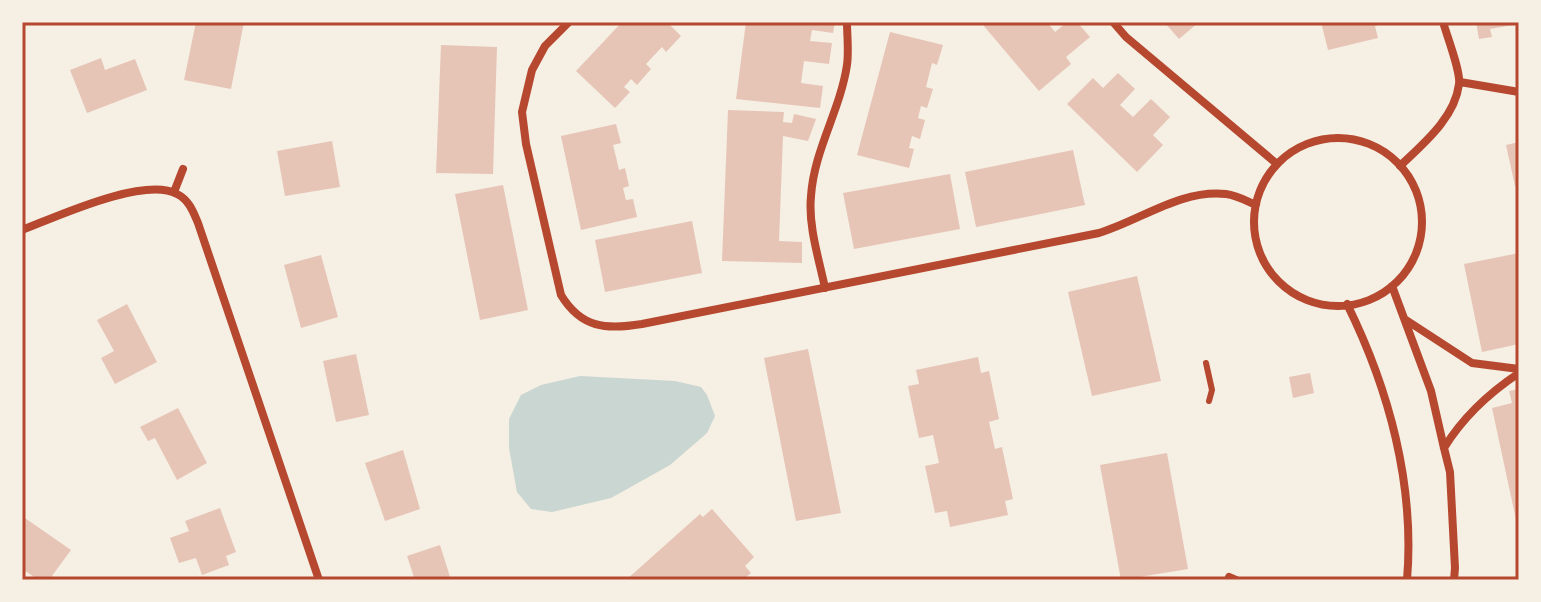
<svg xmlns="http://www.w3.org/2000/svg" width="1541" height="602" font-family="'Source Sans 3',sans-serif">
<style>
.water{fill:#c9d6d2}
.building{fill:#e6c5b7}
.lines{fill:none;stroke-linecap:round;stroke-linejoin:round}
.service{stroke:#b5482f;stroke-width:6}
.minor{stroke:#b5482f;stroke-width:8}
.neatline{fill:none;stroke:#b5482f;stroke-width:3}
</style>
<rect width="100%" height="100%" fill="#f6efe4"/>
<path class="water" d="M580,376L675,381L701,387L707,395L715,416L707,433L670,465L611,498L552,512L531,509L517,492L509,448V419L521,395L541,385Z"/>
<path class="building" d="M196,22H244L231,89L184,80Z
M622,22H667L681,36L666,52L662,47L646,64L651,69L637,85L631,79L624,87L630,92L615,108L576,71Z
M746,22H835L833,33L812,30L810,41L832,43L829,64L804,61L801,83L823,86L820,108L736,99Z
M986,22H1047L1055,32L1067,22H1077L1090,37L1066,57L1071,64L1039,91L983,25Z
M1164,22H1199L1179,39Z
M1321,22H1384L1385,23L1375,26L1378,38L1328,50Z
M1476,22H1519V24L1490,29L1492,37L1479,39Z
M890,32L943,45L937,65L932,63L926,87L933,89L927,108L921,106L918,118L925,120L920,139L912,136L909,148L914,149L909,168L857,155Z
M441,45L497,47L493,174L436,173Z
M101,58L105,70L135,59L147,90L87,113L70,70Z
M1118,73L1135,89L1120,105L1133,117L1151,99L1170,117L1153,135L1163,145L1137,172L1067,104L1093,78L1103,88Z
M728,110L784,112L783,122L792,123L794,114L816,119L808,141L783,136L779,241L802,242V263L722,261Z
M616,124L621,143L613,145L616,157L619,170L625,168L629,186L623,188L626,200L633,199L637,217L581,230L561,136Z
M332,141L340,187L285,196L277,151Z
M1519,142V185L1515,186L1506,145Z
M1073,150L1085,205L976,227L965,172Z
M950,174L960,229L854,249L843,193Z
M503,185L528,310L480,320L455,194Z
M692,221L702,273L605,292L595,240Z
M1519,253V344L1482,352L1464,264Z
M321,255L338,317L301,328L284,265Z
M1137,276L1161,381L1092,396L1068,292Z
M127,304L157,362L115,384L101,358L114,351L97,320Z
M808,349L841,513L796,521L764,358Z
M356,354L369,415L336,422L323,361Z
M978,357L981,373L989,371L999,419L989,422L995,449L1002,447L1013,499L1005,501L1008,515L950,527L947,511L935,513L925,466L939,463L933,435L919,438L908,386L919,384L916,370Z
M1310,373L1314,393L1293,398L1289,377Z
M1519,389V529H1518L1492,408L1512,403L1509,391Z
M178,408L207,463L177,480L155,438L148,441L140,427Z
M403,450L420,509L385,521L365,463Z
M1167,453L1188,569L1121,580L1100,465Z
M220,508L236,552L226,556L229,565L202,575L196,558L179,563L170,538L189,531L185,521Z
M712,509L754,557L745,566L751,573L743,580H626L700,514L703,517Z
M22,516L71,550L49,580H39L22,569Z
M440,545L451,580H415L407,556Z"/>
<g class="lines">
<path class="service" d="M1206,363L1212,390L1209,401"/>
<path class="minor" d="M569,22L545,46L532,70L522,112L526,144L561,295C581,328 606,330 642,324L1099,233C1141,220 1181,189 1226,194C1236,195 1247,201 1256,205
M1113,22L1126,37L1277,164
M1460,82L1519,92
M1254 222a84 84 0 1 1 168 0a84 84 0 1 1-168 0Z
M1400,166C1423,144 1455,118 1459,84C1461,72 1447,36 1443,22
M174,192L183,169
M22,230C56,217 144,176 177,194C189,200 193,211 198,223L319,580
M1392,286L1431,391L1444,448L1450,472L1455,568L1454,580
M825,288C819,259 808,226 811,196C814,150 840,111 847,65C849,51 847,36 847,22
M1347,304C1389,389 1415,485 1407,580
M1406,320L1472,363L1519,369
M1444,448C1463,417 1489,393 1519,373
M1229,577L1236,580"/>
</g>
<rect width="1541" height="602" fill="none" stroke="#f6efe4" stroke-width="48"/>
<rect x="24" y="24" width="1493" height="554" class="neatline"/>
</svg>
